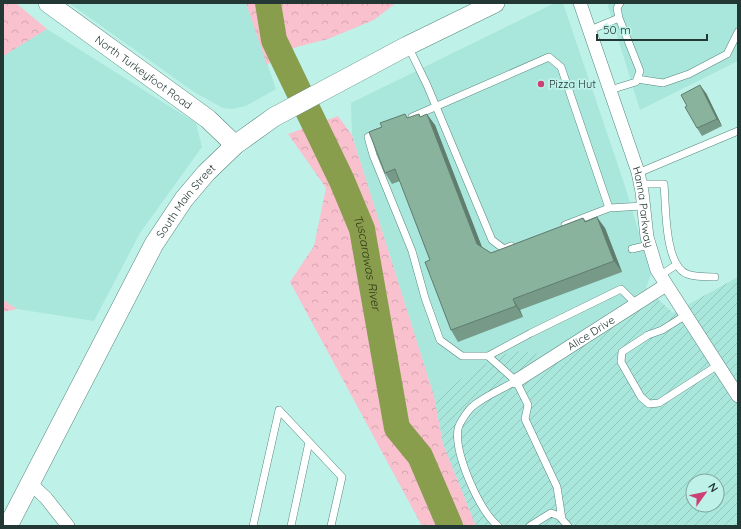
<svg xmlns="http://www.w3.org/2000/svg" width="741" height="529" font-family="Quicksand,sans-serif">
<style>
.built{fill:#a9e6db}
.industrial{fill:url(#industrial-furrows);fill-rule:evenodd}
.forest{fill:url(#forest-crowns)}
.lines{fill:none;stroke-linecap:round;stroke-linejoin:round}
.river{stroke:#889e4d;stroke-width:26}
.lane-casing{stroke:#56877e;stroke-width:8}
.street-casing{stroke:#56877e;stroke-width:14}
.secondary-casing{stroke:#56877e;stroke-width:20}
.lane{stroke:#fff;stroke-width:7}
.street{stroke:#fff;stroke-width:13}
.secondary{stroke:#fff;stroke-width:19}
.wall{fill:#769a87}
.shaded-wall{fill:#607d6e}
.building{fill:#89b39d;stroke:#607d6e}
.poi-dot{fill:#cc4073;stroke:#bef2e8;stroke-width:1.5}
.labels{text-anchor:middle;stroke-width:4;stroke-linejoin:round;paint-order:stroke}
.street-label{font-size:11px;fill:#233734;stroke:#bef2e8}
.poi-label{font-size:11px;fill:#233734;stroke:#bef2e8;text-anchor:start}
.water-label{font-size:12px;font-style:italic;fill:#2f3816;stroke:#bef2e8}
</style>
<defs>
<pattern id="industrial-furrows" width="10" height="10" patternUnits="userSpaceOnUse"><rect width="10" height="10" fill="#a9e6db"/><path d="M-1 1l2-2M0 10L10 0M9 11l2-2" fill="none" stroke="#91c6bd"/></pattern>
<pattern id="forest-crowns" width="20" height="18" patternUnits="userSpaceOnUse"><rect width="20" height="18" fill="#f9c0ce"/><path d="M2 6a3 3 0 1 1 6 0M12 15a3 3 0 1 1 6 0" fill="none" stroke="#d5a6b2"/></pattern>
</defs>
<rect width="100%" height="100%" fill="#bef2e8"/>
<path class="built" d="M69,3H246L276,89L246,106L232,109L223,108L194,92Z
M555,3H563L626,189L651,274L646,288L545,355L521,351L480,367L434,396L352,135L351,103Z
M607,3H738V61L640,110Z
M47,29L196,123L202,147L140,233L94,321L17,309L3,300V56Z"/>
<path class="industrial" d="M738,277V526H476L443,444L434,396L480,367L504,354L521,351L546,355L646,288L673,313ZM693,481H717V505H693Z"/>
<path class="forest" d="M3,3H16L47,29L3,56Z
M246,3H396L374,20L328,39L289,49L267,65Z
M338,116L352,135L434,396L443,444L476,526H422L290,282L314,246L326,188L288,134Z
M3,300L17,309L3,312Z"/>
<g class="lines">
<path class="river" id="s1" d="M268,3L274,40L342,181L362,229L397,428L420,456L450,526"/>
<defs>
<path id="lane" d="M590,30L619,18
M408,46L427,85L492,240L504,249L511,246
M637,79L663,83L689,74L727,54L738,32
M610,90L636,82L640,71L619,18L617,8L620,3
M412,117L549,57L561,67L609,208
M379,132L368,137L373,155L412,251L425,298L440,340L462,356H488L531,333L621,289L636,304
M638,173L738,131
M641,184H664C666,204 664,265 687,274C695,277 706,277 715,277
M565,225L609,208L643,206
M632,249L649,245
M661,275L676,265
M686,315L662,330L648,335L622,352L621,362L641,397L649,404L659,403L718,365
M488,356L516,381L528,405L525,419L557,487L562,519
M253,526L279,410L342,477L331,526
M291,526L309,442
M498,526C479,510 454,453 458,429C459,423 469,409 473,406C485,396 502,389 516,381
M530,526L551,513L559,516L568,526"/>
<g id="street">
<path id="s2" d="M580,3L638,172L642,192L647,237L657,270L738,396"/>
<path id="s3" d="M516,381L666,285"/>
<path d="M30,483L46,498L68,526"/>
</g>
<g id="secondary">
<path id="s4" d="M48,3L208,119L235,145"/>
<path id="s5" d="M8,526L154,244L184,199L206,173L235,145L274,117L407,46L495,3"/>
</g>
</defs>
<use href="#lane" class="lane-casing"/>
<use href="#street" class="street-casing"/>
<use href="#secondary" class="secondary-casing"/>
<use href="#lane" class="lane"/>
<use href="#street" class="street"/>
<use href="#secondary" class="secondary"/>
</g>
<path class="wall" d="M706,93L722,126L702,136L697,128L687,106Z
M421,116L435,125L482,247L491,253L583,218L586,221L605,228L622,272L520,310L523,317L458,342L451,330L430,260L400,181L392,184L385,173Z"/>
<path class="shaded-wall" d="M700,85L706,93L722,126L717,119Z
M427,114L435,125L485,255L477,244Z
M597,217L605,228L622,272L614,261Z
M513,299L520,310L523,317L516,306Z"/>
<path class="building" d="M700,85L717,119L697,128L685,107L687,106L681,95Z
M405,114L407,118L419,114L420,117L427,114L477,244L491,253L583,218L585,222L597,217L614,261L513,299L516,306L451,330L425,262L430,260L395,169L385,173L369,132L382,127L380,123Z"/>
<circle class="poi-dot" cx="541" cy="84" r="4"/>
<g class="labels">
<g class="street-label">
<text dy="4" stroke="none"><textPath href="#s4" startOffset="118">North Turkeyfoot Road</textPath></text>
<text dy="4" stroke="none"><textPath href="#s5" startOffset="371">South Main Street</textPath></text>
<text dy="4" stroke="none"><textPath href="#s2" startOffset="214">Hanna Parkway</textPath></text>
<text dy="4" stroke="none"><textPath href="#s3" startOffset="89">Alice Drive</textPath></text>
</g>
<g class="poi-label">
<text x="549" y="88">Pizza Hut</text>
</g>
<g class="water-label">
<text dy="4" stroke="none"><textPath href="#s1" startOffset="280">Tuscarawas River</textPath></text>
</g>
</g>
<rect width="741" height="529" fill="none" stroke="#233734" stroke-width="8"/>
<g transform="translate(705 493) rotate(57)"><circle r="19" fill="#bef2e8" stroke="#80a7a0"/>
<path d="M0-3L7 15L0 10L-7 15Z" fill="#cc4073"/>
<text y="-6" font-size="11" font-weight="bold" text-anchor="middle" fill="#233734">N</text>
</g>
<path d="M597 34v6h110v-6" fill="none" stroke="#233734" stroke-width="2"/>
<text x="603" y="34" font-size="12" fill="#233734" stroke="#bef2e8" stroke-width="3" paint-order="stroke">50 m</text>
</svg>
